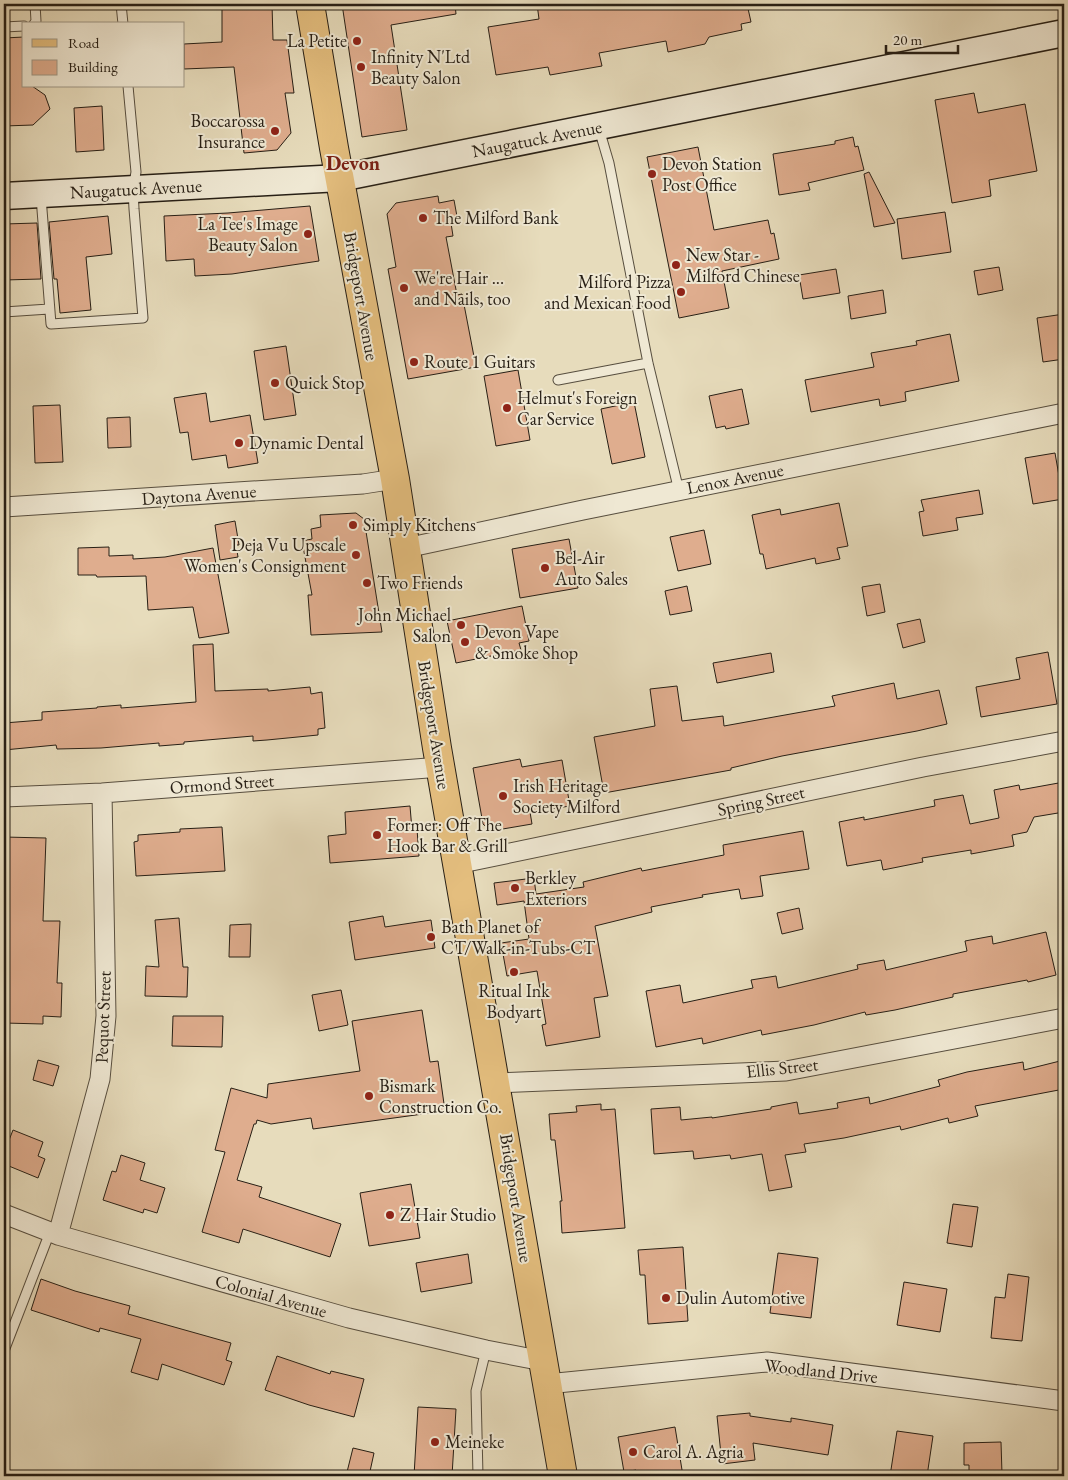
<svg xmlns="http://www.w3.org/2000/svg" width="1068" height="1480" font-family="'EB Garamond',serif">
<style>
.building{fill:#dfad8e;stroke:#271f15}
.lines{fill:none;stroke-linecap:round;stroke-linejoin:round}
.lane-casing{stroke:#574e3f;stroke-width:11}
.street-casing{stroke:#574e3f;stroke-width:21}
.secondary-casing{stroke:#271f15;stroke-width:29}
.primary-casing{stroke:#271f15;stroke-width:30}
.lane{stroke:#efe8d3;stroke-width:9}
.street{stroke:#efe8d3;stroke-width:19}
.secondary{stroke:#efe8d3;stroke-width:26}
.primary{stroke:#e4be7e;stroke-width:28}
.poi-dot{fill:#8f2418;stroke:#efe8d3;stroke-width:2}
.labels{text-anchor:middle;stroke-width:4;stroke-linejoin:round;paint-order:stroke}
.poi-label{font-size:18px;fill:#271f15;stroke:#efe8d3;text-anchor:start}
.street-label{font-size:18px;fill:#271f15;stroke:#efe8d3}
.quarter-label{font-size:20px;font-weight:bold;fill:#7a1f14;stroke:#efe8d3}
</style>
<rect width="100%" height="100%" fill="#e7dcbc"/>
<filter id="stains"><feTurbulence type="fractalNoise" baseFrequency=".004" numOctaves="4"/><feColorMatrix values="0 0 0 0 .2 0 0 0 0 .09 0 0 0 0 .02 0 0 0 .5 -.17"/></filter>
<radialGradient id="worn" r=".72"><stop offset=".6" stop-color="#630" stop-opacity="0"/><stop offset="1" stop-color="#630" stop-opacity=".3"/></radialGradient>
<path class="building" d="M222,4H272L273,40H287L294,93H285L291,133L277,150L244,153L234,67L184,69V44L222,42Z
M342,4H455L456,14L391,25L407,130L362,137Z
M537,4H747L751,22L741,24L742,30L709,37L705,44L668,52L666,41L599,53L602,66L550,75L548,67L496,75L488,27L539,19Z
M24,37V86H32L45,95L50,109L33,125L4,126V38Z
M974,93L978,113L1025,104L1037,171L989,180L991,196L952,203L935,100Z
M102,106L104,150L76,152L74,108Z
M853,137L855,147L858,146L864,170L808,183L810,190L779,195L773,154L835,144V141Z
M698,147L714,230L768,220L771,234L774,233L779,259L722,271L729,308L679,318L647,157Z
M869,172L895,223L874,227L864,174Z
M438,196L439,203L454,200L458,222L451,223L453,236L446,237L457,295L462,294L476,367L408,379L388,269L396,267L387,214L396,203Z
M310,206L319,261L232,274L195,276L194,259L166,261L164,216L228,213Z
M945,212L951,252L902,259L897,219Z
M108,216L112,254L86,257L91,310L60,313L57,279H54L49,222Z
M37,223L41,279L4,280V224Z
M999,267L1003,290L978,295L974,271Z
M836,269L840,293L803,299L799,275Z
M883,290L886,313L851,319L848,296Z
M1064,314V359L1043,362L1037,318Z
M950,334L959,381L905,392L906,401L880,406L879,399L811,412L805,380L874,367L871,353L917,345L916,341Z
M286,346L296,415L264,420L254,351Z
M518,370L530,440L496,446L484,376Z
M742,389L749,424L726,429L725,426L716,428L709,396Z
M206,393L210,422L250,415L258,463L228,468L226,455L192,460L188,432L180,433L174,398Z
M634,402L645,457L612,464L601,409Z
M60,405L63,462L35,463L33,406Z
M130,417L131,447L108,448L107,418Z
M1055,453L1063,499L1033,504L1025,458Z
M979,490L983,514L956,518L958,530L923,536L919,512L924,511L921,500Z
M839,503L848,546L837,548L840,559L816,564L815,558L766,569L763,554H760L752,515L780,509L781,515Z
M356,513L364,519L382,632L311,635L308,595H312L302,541L312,539L311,529L321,527L320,515Z
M235,521L239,545H236L238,557L220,560L215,525Z
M704,530L711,564L678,571L670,537Z
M569,539L578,588L520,598L512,549Z
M109,547V556L133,555V559L165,557L213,548L229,633L199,638L193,607L148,610L146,576L97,577L96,575H78V548Z
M880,584L885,612L867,616L862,587Z
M687,586L692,611L670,615L665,591Z
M522,606L529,641L519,643L521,650L456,663L447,621Z
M920,619L925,642L903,648L897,624Z
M213,644L215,691L268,689V691L310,687L311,694L322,692L325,728L318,729V735L267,740L253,741V736L184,742V744L159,746V743L101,748L57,749L56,745L4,750V723L42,720V712L97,708V707L121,705V708L196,702L193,645Z
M1048,652L1057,704L981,717L976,687L1020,679L1016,658Z
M771,653L774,672L717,683L713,663Z
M894,683L897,699L939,690L947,724L917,731L782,756L731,768V770L604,793L594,737L655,726L650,689L677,686L682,721L723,716L724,726L835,706L832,696Z
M520,759L522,767L562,760L570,806L530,812L532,824L491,831L483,824L473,768Z
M1064,782V812L1034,817L1027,832L1012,835L1014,846L971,854V850L922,858L923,862L883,870L881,860L847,866L839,822L864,817V820L935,806L934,800L963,795L970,824L999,818L994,790L1019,785L1020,790Z
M410,806L412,830L417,829L419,856L330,863L328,836L346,834L345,812Z
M222,827L225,871L136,876L134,842L138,841V835L180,832V829Z
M803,831L809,869L760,876L763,896L741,899L739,889L702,895L703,897L651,907L652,912L595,926L608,996L594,998L600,1037L546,1046L542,1025L546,1024L537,971L507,976L501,943L529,939L524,901L497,905L494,883L534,878L536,894L584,887L583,882L641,868L642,871L724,855L723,845Z
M4,837L46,838L43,921H60L57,983H62L61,1017L43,1016V1024L4,1023Z
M799,908L803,929L782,934L777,913Z
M383,916L385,927L431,920L435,948L355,960L349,922Z
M179,918L183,967H188L187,997L145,996L146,966L159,967L155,920Z
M251,924L250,957H229L230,925Z
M1046,932L1056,975L1028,982L1027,980L953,994V997L895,1010L866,1015L865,1012L814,1025L762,1035L761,1030L703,1044L702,1038L656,1047L646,991L680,985L683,1003L753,988L751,980L776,976L778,988L858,969L857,965L884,960L886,970L967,951L965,941L992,936L993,944Z
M341,990L348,1025L319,1031L312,995Z
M422,1010L430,1062L438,1061L445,1111L313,1129L311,1118L271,1124L257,1120L256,1124H254L237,1180L262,1187L259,1197L341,1224L330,1257L243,1229L239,1243L202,1232L225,1152L215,1150L231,1088L267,1098L268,1084L360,1071L352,1021Z
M173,1016H223L222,1047L172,1046Z
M38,1060L59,1066L53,1086L33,1080Z
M1064,1060V1089L975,1106L978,1116L949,1123L948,1118L901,1130L900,1126L844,1138L804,1144L806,1152L785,1155L792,1187L769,1191L762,1154L731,1159L730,1155L694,1159L693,1151L654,1154L651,1109L680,1107L681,1120L712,1117V1118L771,1109V1107L797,1102L799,1114L838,1108L837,1103L869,1097L870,1104L940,1086L938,1080L967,1072L1023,1062L1024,1070Z
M601,1104V1110L615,1109L625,1228L562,1233L560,1201H562L555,1140H551L549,1114L577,1112L576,1106Z
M13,1130L43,1142L38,1156L45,1159L38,1178L4,1164V1153Z
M121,1155L145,1163L140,1180L165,1188L157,1213L144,1209L143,1213L103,1200L112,1171L116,1172Z
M411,1184L420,1238L369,1246L360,1193Z
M953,1204L978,1207L972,1247L947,1243Z
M683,1247L688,1321L648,1324L645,1275H640L638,1250Z
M778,1253L818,1258L811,1318L770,1313Z
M468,1254L472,1283L421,1292L416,1263Z
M1008,1274L1029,1277L1022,1341L991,1338L995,1297L1005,1298Z
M41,1279L75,1291L130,1306L128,1314L231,1343L226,1360L232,1362L224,1385L162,1364L158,1380L131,1372L141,1339L100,1328L99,1332L31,1310Z
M904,1282L947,1289L940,1332L897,1325Z
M277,1356L330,1374L331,1371L364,1379L354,1417L309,1405L265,1390Z
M418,1407L456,1409L452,1476H414Z
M750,1413V1416L791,1422V1418L833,1425L828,1455L753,1443L755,1460L722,1464L717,1416Z
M675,1427L683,1476H637L636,1470L624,1472L618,1437Z
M897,1431L933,1436L927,1476H890Z
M1001,1442L1002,1474H969V1465H964V1443Z
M353,1448L374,1453L369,1476L347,1472Z"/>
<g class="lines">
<defs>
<path id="lane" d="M121,4L123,24
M34,24L36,21L35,4
M4,27L24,26
M599,129L609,163L648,363L679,491
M41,197L51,324L143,318L134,209L133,189L136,172L128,86
M4,312L49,309
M558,380L648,363
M4,1351L50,1232
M478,1476L476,1391L486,1350"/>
<path id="street" d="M4,507L363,484L395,479
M406,548L583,510L1064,413
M4,797L102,793L441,767
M457,864L923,767L1064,741
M496,1083L786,1071L1064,1018
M4,1214L58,1235L349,1318L486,1350L543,1361
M58,1235L100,1079L106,1016L102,793
M547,1384L767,1362L1064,1401"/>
<path id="secondary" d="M4,196L340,178L1064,33"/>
<path id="primary" d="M310,4L334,148L395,479L437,748L563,1476"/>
</defs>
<use href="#lane" class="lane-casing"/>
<use href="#street" class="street-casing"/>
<use href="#secondary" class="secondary-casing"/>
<use href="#primary" class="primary-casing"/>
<use href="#lane" class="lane"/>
<use href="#street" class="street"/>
<use href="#secondary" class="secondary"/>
<use href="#primary" class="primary"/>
</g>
<g class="poi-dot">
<circle cx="357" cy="41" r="5"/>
<circle cx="361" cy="67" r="5"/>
<circle cx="275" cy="131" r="5"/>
<circle cx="652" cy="174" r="5"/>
<circle cx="423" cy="218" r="5"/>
<circle cx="308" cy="234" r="5"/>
<circle cx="676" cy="265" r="5"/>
<circle cx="404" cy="288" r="5"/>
<circle cx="681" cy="292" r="5"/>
<circle cx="414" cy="362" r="5"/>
<circle cx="275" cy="383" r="5"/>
<circle cx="507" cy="408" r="5"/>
<circle cx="239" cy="443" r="5"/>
<circle cx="353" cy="525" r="5"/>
<circle cx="356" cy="555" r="5"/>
<circle cx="545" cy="568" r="5"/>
<circle cx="367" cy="583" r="5"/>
<circle cx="461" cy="625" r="5"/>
<circle cx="465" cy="642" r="5"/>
<circle cx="503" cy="796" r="5"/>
<circle cx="377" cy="835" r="5"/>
<circle cx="515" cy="888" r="5"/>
<circle cx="431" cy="937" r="5"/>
<circle cx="514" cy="972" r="5"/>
<circle cx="369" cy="1096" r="5"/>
<circle cx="390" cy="1215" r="5"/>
<circle cx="666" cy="1298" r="5"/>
<circle cx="435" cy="1442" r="5"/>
<circle cx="633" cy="1452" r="5"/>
</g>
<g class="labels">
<g class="poi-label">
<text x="347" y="47" text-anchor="end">La Petite</text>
<text x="371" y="63">Infinity N'Ltd<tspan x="371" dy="21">Beauty Salon</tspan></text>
<text x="265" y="127" text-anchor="end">Boccarossa<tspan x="265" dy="21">Insurance</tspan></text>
<text x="662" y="170">Devon Station<tspan x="662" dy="21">Post Office</tspan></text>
<text x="433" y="224">The Milford Bank</text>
<text x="298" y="230" text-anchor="end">La Tee's Image<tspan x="298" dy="21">Beauty Salon</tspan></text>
<text x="686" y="261">New Star -<tspan x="686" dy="21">Milford Chinese</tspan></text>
<text x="414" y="284">We're Hair ...<tspan x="414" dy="21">and Nails, too</tspan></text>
<text x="671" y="288" text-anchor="end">Milford Pizza<tspan x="671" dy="21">and Mexican Food</tspan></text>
<text x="424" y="368">Route 1 Guitars</text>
<text x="285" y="389">Quick Stop</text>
<text x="517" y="404">Helmut's Foreign<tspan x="517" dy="21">Car Service</tspan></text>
<text x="249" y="449">Dynamic Dental</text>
<text x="363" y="531">Simply Kitchens</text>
<text x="346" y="551" text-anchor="end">Deja Vu Upscale<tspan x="346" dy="21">Women's Consignment</tspan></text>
<text x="555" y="564">Bel-Air<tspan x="555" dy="21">Auto Sales</tspan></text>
<text x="377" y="589">Two Friends</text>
<text x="451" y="621" text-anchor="end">John Michael<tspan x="451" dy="21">Salon</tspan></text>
<text x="475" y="638">Devon Vape<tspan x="475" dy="21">&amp; Smoke Shop</tspan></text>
<text x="513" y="792">Irish Heritage<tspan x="513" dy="21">Society Milford</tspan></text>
<text x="387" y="831">Former: Off The<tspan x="387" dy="21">Hook Bar &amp; Grill</tspan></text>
<text x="525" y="884">Berkley<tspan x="525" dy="21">Exteriors</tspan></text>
<text x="441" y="933">Bath Planet of<tspan x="441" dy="21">CT/Walk-in-Tubs-CT</tspan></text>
<text x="514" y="997" text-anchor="middle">Ritual Ink<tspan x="514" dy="21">Bodyart</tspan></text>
<text x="379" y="1092">Bismark<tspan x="379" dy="21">Construction Co.</tspan></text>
<text x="400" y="1221">Z Hair Studio</text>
<text x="676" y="1304">Dulin Automotive</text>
<text x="445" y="1448">Meineke</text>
<text x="643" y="1458">Carol A. Agria</text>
</g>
<g class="street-label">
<text transform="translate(537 139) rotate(-11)" y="6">Naugatuck Avenue</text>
<text transform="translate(136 189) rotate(-3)" y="6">Naugatuck Avenue</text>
<text transform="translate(361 296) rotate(80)" y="6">Bridgeport Avenue</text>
<text transform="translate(735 479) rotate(-11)" y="6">Lenox Avenue</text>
<text transform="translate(199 495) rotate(-4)" y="6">Daytona Avenue</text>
<text transform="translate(434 725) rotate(81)" y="6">Bridgeport Avenue</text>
<text transform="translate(222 784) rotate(-4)" y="6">Ormond Street</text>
<text transform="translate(761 801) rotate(-12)" y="6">Spring Street</text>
<text transform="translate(103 1017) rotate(-88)" y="6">Pequot Street</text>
<text transform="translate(782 1068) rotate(-6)" y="6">Ellis Street</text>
<text transform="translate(516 1198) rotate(81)" y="6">Bridgeport Avenue</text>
<text transform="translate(271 1296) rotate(16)" y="6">Colonial Avenue</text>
<text transform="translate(821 1371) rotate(6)" y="6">Woodland Drive</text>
</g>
<g class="quarter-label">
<text x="353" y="170">Devon</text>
</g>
</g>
<rect width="1068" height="1480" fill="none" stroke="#e7dcbc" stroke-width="20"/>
<rect x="5" y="5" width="1058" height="1470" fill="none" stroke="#271f15" stroke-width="2.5"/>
<rect x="10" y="10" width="1048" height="1460" fill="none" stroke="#271f15"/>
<rect x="22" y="22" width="162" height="65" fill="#efe8d3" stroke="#9f9887"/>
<rect x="32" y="39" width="25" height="8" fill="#e4be7e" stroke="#9f9887"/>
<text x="68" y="48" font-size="15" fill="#271f15">Road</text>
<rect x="32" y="60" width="25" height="15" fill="#dfad8e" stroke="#9f9887"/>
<text x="68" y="72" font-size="15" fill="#271f15">Building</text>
<path d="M886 45v8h72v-8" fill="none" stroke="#271f15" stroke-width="2.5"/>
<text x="893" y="45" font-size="15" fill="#271f15" stroke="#efe8d3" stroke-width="4" paint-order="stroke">20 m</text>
<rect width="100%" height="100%" filter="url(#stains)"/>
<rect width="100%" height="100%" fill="url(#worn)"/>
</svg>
